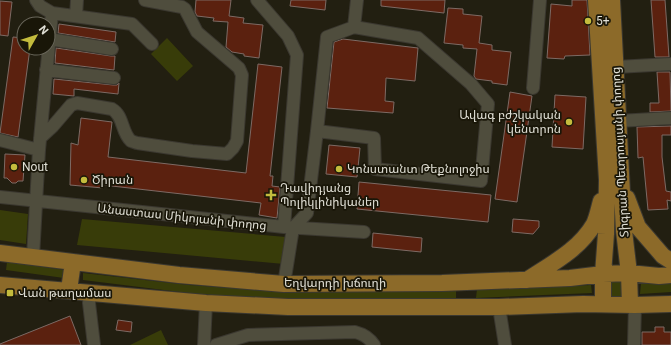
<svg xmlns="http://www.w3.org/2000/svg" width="671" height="345" font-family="Roboto,'Noto Sans Armenian',sans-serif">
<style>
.green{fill:#383c09}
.building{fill:#5b210f;stroke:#7d6a64}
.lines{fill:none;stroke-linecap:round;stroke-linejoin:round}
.minor-casing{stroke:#3b3830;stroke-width:14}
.major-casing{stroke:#3b3830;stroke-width:18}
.minor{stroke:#4f4d3d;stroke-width:12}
.major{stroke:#8c6a29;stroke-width:16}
.poi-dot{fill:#c4bc3d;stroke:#191608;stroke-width:1.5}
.labels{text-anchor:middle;stroke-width:3.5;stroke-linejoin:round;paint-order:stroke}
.poi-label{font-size:12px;fill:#e0dfd5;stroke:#191608;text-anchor:start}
.street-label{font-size:12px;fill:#e0dfd5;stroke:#191608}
</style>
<rect width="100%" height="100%" fill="#221f11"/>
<path class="green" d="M167,38L193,66L177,81L151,54Z
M0,210L28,214L26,244L0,240Z
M82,219L286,237L284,264L77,245Z
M7,262L65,270L64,278L6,270Z
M83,273L189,285L260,290L382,292L456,290V298L298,301L229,297L180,292L83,280Z
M623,279L624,297H611L609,294L610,281Z
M641,283L651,284H671V292L640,294Z
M591,285L592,293L476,298L477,289L523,288Z
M161,330L168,345H130Z"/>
<path class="building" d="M196,0H231L229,16L244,18L243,23L263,25L259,58L244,56V54L232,52L226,47L228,22L213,21L214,18L197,16L195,12Z
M291,0H326L325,10L290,6Z
M381,0H445L444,13L381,6Z
M572,0H587L590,55L565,56L564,59L547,58L551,4L572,6Z
M651,0H665L669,57H655Z
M0,1L12,2L8,36L0,35Z
M448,8L463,9V14L482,16L479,43L492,45V50L511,52L507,85L492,83V81L476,79L474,76L477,49L463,48V45L444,43Z
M59,24L116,32L115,42L58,33Z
M13,37L24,38V48H30L18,137L0,133Z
M343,39L418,48L415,81L386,78L385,101L394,102L393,113L327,108L334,42Z
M56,48L111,56H115L114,70L55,63Z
M258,64L282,67L270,176H273L272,186L280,187L277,218L259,215L261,203L103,185V188L70,185L71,143L78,145L81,118L112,122L108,157L246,173Z
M657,72H670L671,111L650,112V103H659Z
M54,79L113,85H117L119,83L118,94L74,89V96L53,94Z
M510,92L532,96L517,202L495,199Z
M555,95L586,97L583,149L552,147Z
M671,126V135H662V157L666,191L671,192V201L667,200L668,209L648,210L643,157L638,158L637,127Z
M329,145L360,148L357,177L326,174Z
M5,154L25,155L23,181H18L16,183H12L7,178H4Z
M359,182L491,195L488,222L357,209Z
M513,219L539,221V227L533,234L512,232Z
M373,233L422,238L421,252L372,247Z
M70,316L81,345H0V344Z
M118,320L132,322L131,332L116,330Z
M655,327H664V332H671V345H642V332H655Z"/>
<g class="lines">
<defs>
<path id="minor" d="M257,0L288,36L297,55L284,227
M52,13L132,24L152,44
M76,16L77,0
M49,39L112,49
M616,67L671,64
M46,70L114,78
M533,88L540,0
M618,121L671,118
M317,131L374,138L375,169L481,181L488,104L471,84L418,38L354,27L357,0
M40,138L53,126L71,105L77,103L112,109C124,116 121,132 131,141C132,141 136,143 137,143L192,151L227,154L233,148L237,141L242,75L239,68L197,32L185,9L182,7L145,0
M0,140L39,150
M0,197L284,227L364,232
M33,257L39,150L52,13L40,6L36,0
M284,284L293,228L307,213L317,131L327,37L354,27
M90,292L89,303L94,345
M499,307L505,345
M204,345L206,303
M216,345L248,335L355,332C363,334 369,337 374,345
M634,345L635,305"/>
<path id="major" d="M596,0L607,180L606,234L603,274V304
M612,0L624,231L629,273L630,305
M627,198L638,227L663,256L671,261
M0,253L179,275L284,284L442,283L570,278L603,274L629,273L659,276L671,275
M527,280C551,264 579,250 594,224C597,218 599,208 601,201
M0,285L206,303L288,307H499L583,304L635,305L671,304
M69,290L73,262"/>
</defs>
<use href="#minor" class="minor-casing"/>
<use href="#major" class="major-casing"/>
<use href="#minor" class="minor"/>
<use href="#major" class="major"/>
</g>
<g class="poi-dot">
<circle cx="588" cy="21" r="4"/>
<circle cx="569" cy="122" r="4"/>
<circle cx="14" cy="167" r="4"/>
<circle cx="339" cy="169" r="4"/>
<circle cx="84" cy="180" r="4"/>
<path d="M269 189h4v4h4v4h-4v4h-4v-4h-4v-4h4z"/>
<rect x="6" y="289" width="8" height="8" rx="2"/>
</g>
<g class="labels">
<g class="poi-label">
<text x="596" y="25">5+</text>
<text x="561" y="119" text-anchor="end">Ավագ բժշկական<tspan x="561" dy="14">կենտրոն</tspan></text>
<text x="22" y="171">Nout</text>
<text x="347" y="173">Կոնստանտ Թեքնոլոջիս</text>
<text x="92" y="184">Ծիրան</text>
<text x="280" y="192">Դավիդյանց<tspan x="280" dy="14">Պոլիկլինիկաներ</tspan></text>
<text x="18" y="297">Վան թաղամաս</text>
</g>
<g class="street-label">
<text transform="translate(620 152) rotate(-93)" y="4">Տիգրան Պետրոսյանի փողոց</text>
<text transform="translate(182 217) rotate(6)" y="4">Անաստաս Միկոյանի փողոց</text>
<text x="335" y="287">Եղվարդի խճուղի</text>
</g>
</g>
<g transform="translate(36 36) rotate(51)"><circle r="19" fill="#191608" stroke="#69665a"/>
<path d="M0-3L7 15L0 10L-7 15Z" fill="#c4bc3d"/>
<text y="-6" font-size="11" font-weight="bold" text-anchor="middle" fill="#e0dfd5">N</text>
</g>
</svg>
